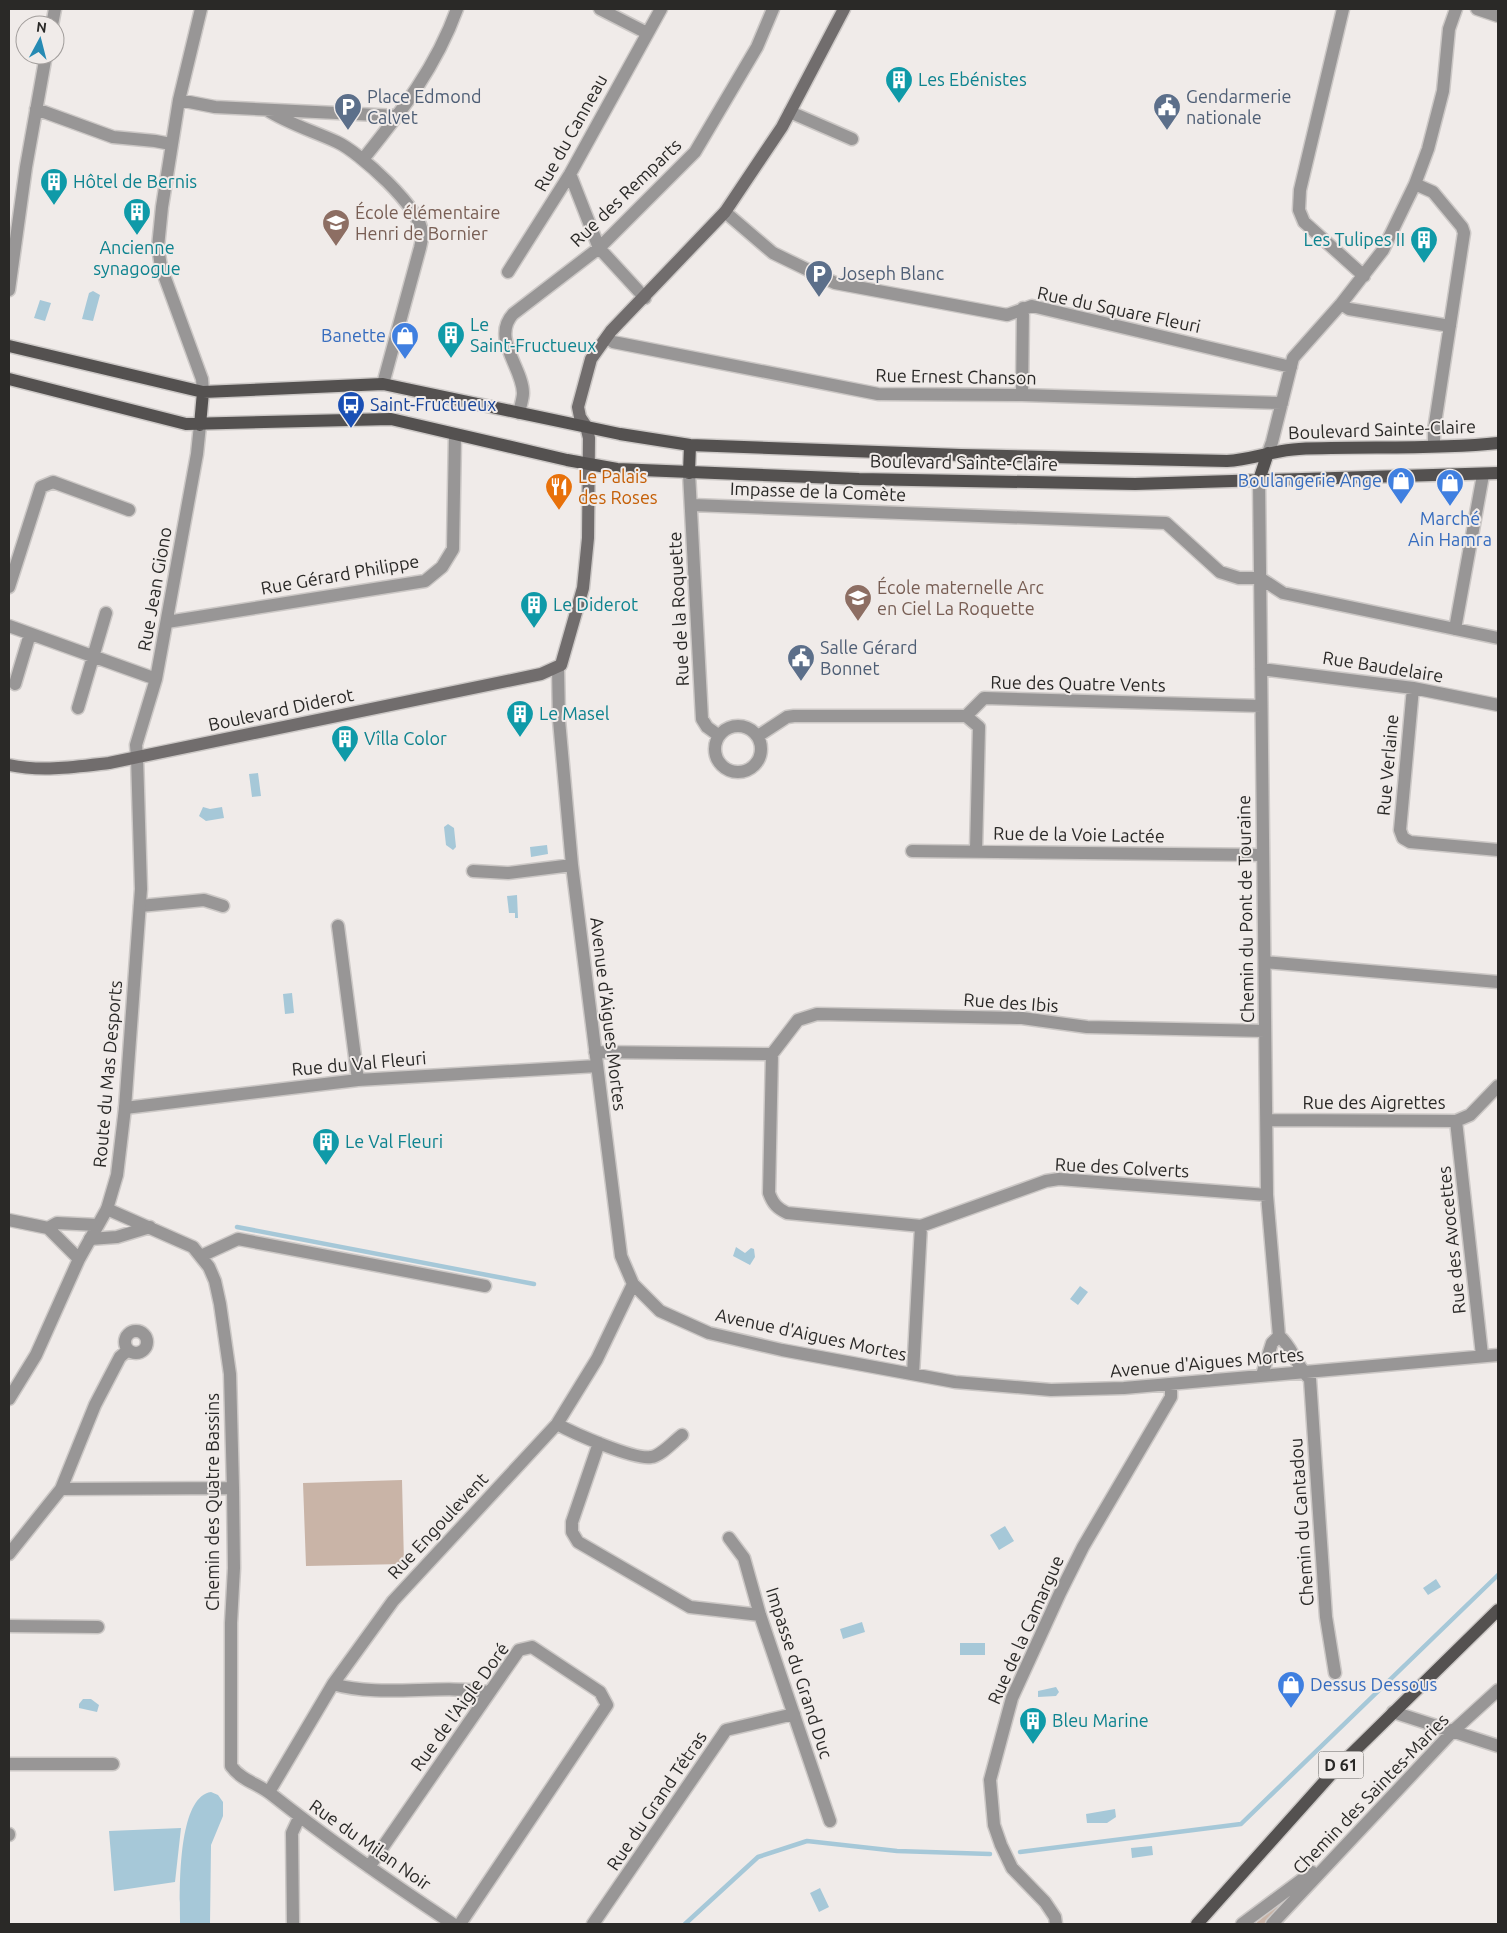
<svg xmlns="http://www.w3.org/2000/svg" width="1507" height="1933" font-family="Ubuntu,sans-serif">
<style>
.green{fill:#c9b4a7}
.water{fill:#a6c8d8}
.lines{fill:none;stroke-linecap:round;stroke-linejoin:round}
.stream{stroke:#a6c8d8;stroke-width:4.5}
.minor-casing{stroke:#ccc8c6;stroke-width:15}
.tertiary-casing{stroke:#ccc8c6;stroke-width:15}
.secondary-casing{stroke:#ccc8c6;stroke-width:15}
.primary-casing{stroke:#ccc8c6;stroke-width:15}
.minor{stroke:#989696;stroke-width:12}
.tertiary{stroke:#989696;stroke-width:12}
.secondary{stroke:#716d6d;stroke-width:12}
.primary{stroke:#545150;stroke-width:12}
.labels{text-anchor:middle;stroke-width:4;stroke-linejoin:round;paint-order:stroke}
.shield{fill:#f0ebe9;stroke:#656361;stroke-width:1}
.shield-label{font-size:16px;font-weight:bold;fill:#2a2927}
.culture-label{font-size:18px;fill:#0d838f;stroke:#f0ebe9;text-anchor:start}
.service-label{font-size:18px;fill:#4e5e75;stroke:#f0ebe9;text-anchor:start}
.street-label{font-size:18px;fill:#2a2927;stroke:#f0ebe9}
.education-label{font-size:18px;fill:#785e54;stroke:#f0ebe9;text-anchor:start}
.shop-label{font-size:18px;fill:#366cbe;stroke:#f0ebe9;text-anchor:end}
.transit-label{font-size:18px;fill:#164399;stroke:#f0ebe9;text-anchor:start}
.food-label{font-size:18px;fill:#c56008;stroke:#f0ebe9;text-anchor:start}
</style>
<rect width="100%" height="100%" fill="#f0ebe9"/>
<path class="green" d="M402,1480L404,1564L306,1566L303,1483Z
M1297,1889L1266,1924H1255Z"/>
<path class="water" d="M93,291L100,295L93,321L82,319L89,293Z
M40,300L51,303L45,321L34,318Z
M258,773L261,796L252,797L249,774Z
M203,807L210,809L222,807L224,818L206,821L199,816Z
M448,824L454,828L456,847L453,850L446,845L444,827Z
M547,845L548,854L531,857L530,847Z
M517,895L518,918H515V913H509L507,896Z
M292,993L294,1013L285,1014L283,994Z
M736,1247L745,1253L751,1248L754,1249L755,1257L750,1265L733,1256Z
M1080,1286L1088,1292L1078,1305L1070,1299Z
M1005,1526L1014,1541L999,1550L990,1535Z
M1436,1579L1441,1587L1428,1595L1423,1588Z
M862,1622L865,1632L843,1639L840,1629Z
M960,1643H985V1655H960Z
M1056,1687L1059,1692L1056,1696L1038,1697V1691Z
M83,1699H91L99,1705L97,1712L79,1708V1704Z
M211,1792L218,1795L223,1802V1816L211,1845L210,1924H180C180,1897 176,1797 211,1792Z
M1115,1809L1116,1817L1107,1823H1087L1086,1814Z
M181,1828L175,1882L114,1891L109,1831Z
M1152,1846L1153,1855L1132,1858L1131,1848Z
M820,1888L829,1907L819,1912L810,1893Z"/>
<g class="lines">
<path class="stream" d="M237,1227L534,1284
M1020,1852L1241,1824L1498,1575
M685,1924L758,1857L807,1841L897,1851L990,1854"/>
<defs>
<path id="minor" d="M201,9L179,100L162,207L158,247L161,267L202,379L203,392
M600,9L647,33
M1343,9L1300,190L1299,210L1304,222L1364,276
M1477,9L1498,16
M52,25L55,9
M179,100L215,107L398,116
M36,109L113,137L155,141L171,144
M267,110C289,124 313,131 337,142C359,152 421,208 422,233C423,237 421,243 420,248L383,384
M790,112L852,139
M364,158C402,111 436,67 457,9
M570,174L599,248L645,298
M1415,184L1433,192L1462,227L1464,233L1434,430V446
M725,212L773,253L835,283L1007,315L1032,306L1291,367
M508,272L570,174L661,9
M9,290L26,167L46,55
M1341,304L1349,309L1450,326
M607,337L613,342L878,394L1022,395L1282,403
M1022,395L1023,308
M519,413C520,407 523,399 523,393C523,368 491,338 513,314L599,248L695,152L757,47L773,9
M1268,453L1272,442L1293,358L1341,304L1383,250L1415,184L1428,149L1443,91L1449,29L1456,9
M689,473L702,719L707,727L718,735
M1259,480L1267,1195L1279,1336C1293,1347 1295,1365 1310,1379L1326,1617L1335,1673
M692,505L1166,523L1220,572L1239,578H1260L1283,593L1498,638
M9,587L41,487L53,482L129,510
M167,622L425,581L442,567L453,549L455,435
M9,626L156,679
M1455,629L1483,475
M558,667L559,720L572,865L621,1256L633,1284L660,1311L709,1333L782,1350L955,1382L1051,1390L1124,1388L1498,1355
M1261,669L1413,688L1498,705
M15,684L30,634
M1413,688L1400,830L1403,838L1410,842L1498,850
M78,708L106,613
M966,716L979,727L976,851
M715 749a23 23 0 1 1 46 0a23 23 0 1 1-46 0Z
M758,736L787,717L794,716H966L984,698L1261,706
M137,757L136,745L156,679L197,454L200,425
M912,851L1263,855
M473,871L508,873L572,865
M140,906L204,900L223,906
M338,926L358,1080
M1265,962L1498,982
M595,1052L772,1054L769,1193C773,1204 777,1208 787,1213L921,1226L913,1374
M772,1054L798,1020L817,1014L1022,1018L1087,1027L1265,1031
M125,1108L358,1080L597,1066
M1267,1120L1456,1121L1470,1115L1498,1086
M1456,1121L1482,1355
M107,1209L193,1247L209,1267L215,1281L220,1304L230,1374L233,1488L234,1568L231,1623V1766C242,1781 257,1783 271,1794C329,1840 391,1883 453,1924
M921,1226L1046,1181L1059,1179L1267,1195
M90,1239L117,1237L150,1227
M201,1256L238,1239L485,1286
M125 1342a11 11 0 1 1 22 0a11 11 0 1 1-22 0Z
M1262,1375L1272,1343L1279,1336
M557,1424C573,1433 634,1460 651,1457C661,1456 674,1441 682,1435
M599,1443L572,1522V1532L578,1542L690,1607L760,1615
M61,1489L95,1405L120,1357L128,1350
M729,1538L744,1558L760,1615L830,1821
M9,1554L61,1489L233,1488
M9,1626L98,1627
M333,1684C381,1698 437,1684 488,1692
M1393,1712L1498,1746
M9,1764H113
M269,1792L333,1684L393,1601L557,1424L597,1359L633,1284
M9,1834V1835
M369,1867L519,1650L532,1647L600,1692L607,1705L460,1924
M293,1924L292,1833L299,1818
M593,1924L726,1730L794,1714
M1056,1924L1055,1917L1045,1902L1012,1868L1001,1845L994,1825L990,1780L1012,1698L1060,1593L1083,1547L1171,1397V1384
M1242,1924L1312,1872
M1272,1924L1453,1731L1498,1690"/>
<path id="tertiary" d="M9,1220L48,1228L79,1259
M48,1228L57,1223L97,1225
M9,1399L36,1355L79,1259L107,1209L117,1175L125,1108L141,889L137,757"/>
<path id="secondary" d="M9,765C42,772 75,767 109,763L541,674L561,665L583,588L588,538L589,438L586,426L580,417L578,407L591,359L611,331L725,212L782,127L844,9"/>
<path id="primary" d="M9,346L203,392L383,384L620,434L690,445L961,455L1227,461C1251,460 1274,450 1299,449C1365,446 1432,450 1498,443
M9,379L186,424L391,419L567,460L617,469L859,479L1135,484L1498,473
M200,425L203,392
M689,473L690,445
M1259,480L1268,453
M1197,1924L1334,1771L1498,1610"/>
</defs>
<use href="#minor" class="minor-casing"/>
<use href="#tertiary" class="tertiary-casing"/>
<use href="#secondary" class="secondary-casing"/>
<use href="#primary" class="primary-casing"/>
<use href="#minor" class="minor"/>
<use href="#tertiary" class="tertiary"/>
<use href="#secondary" class="secondary"/>
<use href="#primary" class="primary"/>
</g>
<defs>
<symbol id="building-pin" viewBox="-11 -11 22 30"><path d="M0 17L-7.5 6A9.5 9.5 0 1 1 7.5 6Z" fill="#0f9aa8" stroke="#f0ebe9"/><path d="M-4-6H4V6H1V3H-1V6H-4ZM-2.5-4.3h1.7v1.8h-1.7ZM.8-4.3h1.7v1.8H.8ZM-2.5-1h1.7V.8h-1.7ZM.8-1h1.7V.8H.8Z" fill="#fff"/></symbol>
<symbol id="parking-pin" viewBox="-11 -11 22 30"><path d="M0 17L-7.5 6A9.5 9.5 0 1 1 7.5 6Z" fill="#5c6f8a" stroke="#f0ebe9"/><path d="M-3.5-5.5H1a3.5 3.5 0 0 1 0 7H-1V5.5H-3.5ZM-1-3.4V-.6H.8a1.4 1.4 0 0 0 0-2.8Z" fill="#fff"/></symbol>
<symbol id="civic-pin" viewBox="-11 -11 22 30"><path d="M0 17L-7.5 6A9.5 9.5 0 1 1 7.5 6Z" fill="#5c6f8a" stroke="#f0ebe9"/><path d="M-.6-6.5H3V-4.5H.6V-3L4-1V1h2V6H-6V1h2V-1L-.6-3ZM-1.2 2.5V6h2.4V2.5Z" fill="#fff"/></symbol>
<symbol id="school-pin" viewBox="-11 -11 22 30"><path d="M0 17L-7.5 6A9.5 9.5 0 1 1 7.5 6Z" fill="#8d6e63" stroke="#f0ebe9"/><path d="M0-5L7-2L0 1L-7-2ZM-4 1L0 2.5L4 1V4Q0 6-4 4Z" fill="#fff"/></symbol>
<symbol id="shop-pin" viewBox="-11 -11 22 30"><path d="M0 17L-7.5 6A9.5 9.5 0 1 1 7.5 6Z" fill="#3f7fe0" stroke="#f0ebe9"/><path d="M-5-2.5h2.3a2.7 3.5 0 0 1 5.4 0H5L5.5 6h-11ZM-1.5-2.5h3a1.5 2.3 0 0 0-3 0Z" fill="#fff"/></symbol>
<symbol id="bus-pin" viewBox="-11 -11 22 30"><path d="M0 17L-7.5 6A9.5 9.5 0 1 1 7.5 6Z" fill="#1a4fb4" stroke="#f0ebe9"/><path d="M-5-6H5V4H4V6H2V4H-2V6H-4V4H-5ZM-3.5-4V0h7V-4ZM-3.5 1.2v1.5H-2V1.2ZM2 1.2v1.5H3.5V1.2Z" fill="#fff"/></symbol>
<symbol id="restaurant-pin" viewBox="-11 -11 22 30"><path d="M0 17L-7.5 6A9.5 9.5 0 1 1 7.5 6Z" fill="#e8710a" stroke="#f0ebe9"/><path d="M-5-6h1v4h1v-4h1v4h1v-4h1v5L-1.5 .5V6h-2V.5L-5-1ZM5-6V6H3V1.5H1.5Q1.5-4 5-6Z" fill="#fff"/></symbol>
</defs>
<g fill-rule="evenodd">
<use href="#building-pin" x="883" y="64" width="32" height="43"/>
<use href="#parking-pin" x="332" y="91" width="32" height="43"/>
<use href="#civic-pin" x="1151" y="91" width="32" height="43"/>
<use href="#building-pin" x="38" y="166" width="32" height="43"/>
<use href="#building-pin" x="121" y="196" width="32" height="43"/>
<use href="#school-pin" x="320" y="207" width="32" height="43"/>
<use href="#building-pin" x="1408" y="224" width="32" height="43"/>
<use href="#parking-pin" x="803" y="258" width="32" height="43"/>
<use href="#building-pin" x="435" y="319" width="32" height="43"/>
<use href="#shop-pin" x="389" y="320" width="32" height="43"/>
<use href="#bus-pin" x="335" y="389" width="32" height="43"/>
<use href="#shop-pin" x="1385" y="465" width="32" height="43"/>
<use href="#shop-pin" x="1434" y="467" width="32" height="43"/>
<use href="#restaurant-pin" x="543" y="471" width="32" height="43"/>
<use href="#school-pin" x="842" y="582" width="32" height="43"/>
<use href="#building-pin" x="518" y="589" width="32" height="43"/>
<use href="#civic-pin" x="785" y="642" width="32" height="43"/>
<use href="#building-pin" x="504" y="698" width="32" height="43"/>
<use href="#building-pin" x="329" y="723" width="32" height="43"/>
<use href="#building-pin" x="310" y="1126" width="32" height="43"/>
<use href="#shop-pin" x="1275" y="1669" width="32" height="43"/>
<use href="#building-pin" x="1017" y="1705" width="32" height="43"/>
</g>
<g class="labels">
<rect class="shield" x="1318.5" y="1751.5" width="45" height="27" rx="4"/>
<g class="shield-label">
<text x="1341" y="1771">D 61</text>
</g>
<g class="culture-label">
<text x="918" y="86">Les Ebénistes</text>
<text x="73" y="188">Hôtel de Bernis</text>
<text x="1405" y="246" text-anchor="end">Les Tulipes II</text>
<text x="137" y="254" text-anchor="middle">Ancienne<tspan x="137" dy="21">synagogue</tspan></text>
<text x="470" y="331">Le<tspan x="470" dy="21">Saint-Fructueux</tspan></text>
<text x="553" y="611">Le Diderot</text>
<text x="539" y="720">Le Masel</text>
<text x="364" y="745">Vîlla Color</text>
<text x="345" y="1148">Le Val Fleuri</text>
<text x="1052" y="1727">Bleu Marine</text>
</g>
<g class="service-label">
<text x="367" y="103">Place Edmond<tspan x="367" dy="21">Calvet</tspan></text>
<text x="1186" y="103">Gendarmerie<tspan x="1186" dy="21">nationale</tspan></text>
<text x="838" y="280">Joseph Blanc</text>
<text x="820" y="654">Salle Gérard<tspan x="820" dy="21">Bonnet</tspan></text>
</g>
<g class="street-label">
<text transform="translate(571 133) rotate(-61)" y="6">Rue du Canneau</text>
<text transform="translate(626 193) rotate(-44)" y="6">Rue des Remparts</text>
<text transform="translate(1119 310) rotate(12)" y="6">Rue du Square Fleuri</text>
<text transform="translate(956 377) rotate(1)" y="6">Rue Ernest Chanson</text>
<text transform="translate(1382 430) rotate(-2)" y="6">Boulevard Sainte-Claire</text>
<text transform="translate(964 463) rotate(1)" y="6">Boulevard Sainte-Claire</text>
<text transform="translate(818 492) rotate(2)" y="6">Impasse de la Comète</text>
<text transform="translate(340 575) rotate(-10)" y="6">Rue Gérard Philippe</text>
<text transform="translate(155 589) rotate(-80)" y="6">Rue Jean Giono</text>
<text transform="translate(679 609) rotate(-93)" y="6">Rue de la Roquette</text>
<text transform="translate(1383 667) rotate(9)" y="6">Rue Baudelaire</text>
<text transform="translate(1078 684) rotate(1)" y="6">Rue des Quatre Vents</text>
<text transform="translate(281 710) rotate(-12)" y="6">Boulevard Diderot</text>
<text transform="translate(1388 765) rotate(-85)" y="6">Rue Verlaine</text>
<text transform="translate(1079 835) rotate(1)" y="6">Rue de la Voie Lactée</text>
<text transform="translate(1246 909) rotate(-91)" y="6">Chemin du Pont de Touraine</text>
<text transform="translate(1011 1003) rotate(4)" y="6">Rue des Ibis</text>
<text transform="translate(608 1014) rotate(83)" y="6">Avenue d'Aigues Mortes</text>
<text transform="translate(359 1064) rotate(-5)" y="6">Rue du Val Fleuri</text>
<text transform="translate(108 1074) rotate(-85)" y="6">Route du Mas Desports</text>
<text x="1374" y="1109">Rue des Aigrettes</text>
<text transform="translate(1122 1168) rotate(3)" y="6">Rue des Colverts</text>
<text transform="translate(1452 1240) rotate(-96)" y="6">Rue des Avocettes</text>
<text transform="translate(811 1335) rotate(12)" y="6">Avenue d'Aigues Mortes</text>
<text transform="translate(1207 1363) rotate(-5)" y="6">Avenue d'Aigues Mortes</text>
<text transform="translate(213 1502) rotate(-90)" y="6">Chemin des Quatre Bassins</text>
<text transform="translate(1302 1522) rotate(-94)" y="6">Chemin du Cantadou</text>
<text transform="translate(438 1526) rotate(-47)" y="6">Rue Engoulevent</text>
<text transform="translate(1026 1630) rotate(-66)" y="6">Rue de la Camargue</text>
<text transform="translate(799 1673) rotate(72)" y="6">Impasse du Grand Duc</text>
<text transform="translate(460 1707) rotate(-54)" y="6">Rue de l'Aigle Doré</text>
<text transform="translate(1371 1794) rotate(-46)" y="6">Chemin des Saintes-Maries</text>
<text transform="translate(657 1801) rotate(-56)" y="6">Rue du Grand Tétras</text>
<text transform="translate(370 1845) rotate(35)" y="6">Rue du Milan Noir</text>
</g>
<g class="education-label">
<text x="355" y="219">École élémentaire<tspan x="355" dy="21">Henri de Bornier</tspan></text>
<text x="877" y="594">École maternelle Arc<tspan x="877" dy="21">en Ciel La Roquette</tspan></text>
</g>
<g class="shop-label">
<text x="386" y="342">Banette</text>
<text x="1382" y="487">Boulangerie Ange</text>
<text x="1450" y="525" text-anchor="middle">Marché<tspan x="1450" dy="21">Ain Hamra</tspan></text>
<text x="1310" y="1691" text-anchor="start">Dessus Dessous</text>
</g>
<g class="transit-label">
<text x="370" y="411">Saint-Fructueux</text>
</g>
<g class="food-label">
<text x="578" y="483">Le Palais<tspan x="578" dy="21">des Roses</tspan></text>
</g>
</g>
<rect width="1507" height="1933" fill="none" stroke="#2a2927" stroke-width="20"/>
<g transform="translate(40 40) rotate(7)"><circle r="24" fill="#f0ebe9" stroke="#a19d9b"/>
<path d="M0-4L9 19L0 12L-9 19Z" fill="#268ab3"/>
<text y="-8" font-size="14" font-weight="bold" text-anchor="middle" fill="#2a2927">N</text>
</g>
</svg>
